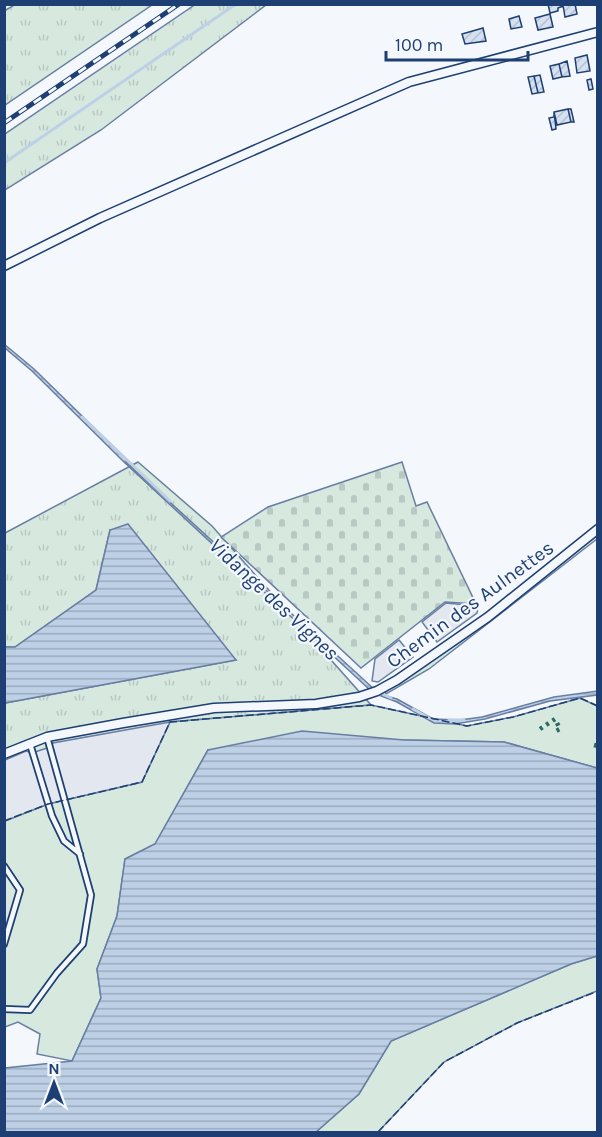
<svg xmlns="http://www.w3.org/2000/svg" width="602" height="1137" font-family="Karla,sans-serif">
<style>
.grass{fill:url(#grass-tufts);stroke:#687fa3;stroke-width:1.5}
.cemetery{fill:url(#cemetery-stones);stroke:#687fa3;stroke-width:1.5}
.park{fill:#d7e8df;stroke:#687fa3;stroke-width:1.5}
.parking{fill:#e3e8f0;stroke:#687fa3;stroke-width:1.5}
.water{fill:url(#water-rules);stroke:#687fa3;stroke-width:1.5}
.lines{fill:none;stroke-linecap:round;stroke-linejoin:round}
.stream{stroke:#bed0e5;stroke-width:3}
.building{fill:url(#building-hatch);stroke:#1d3f73;stroke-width:1.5}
.lane-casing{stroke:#1d3f73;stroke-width:8}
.street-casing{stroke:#1d3f73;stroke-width:11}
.lane{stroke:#f4f7fb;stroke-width:4.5}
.street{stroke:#f4f7fb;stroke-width:8}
.rail-casing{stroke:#1d3f73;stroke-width:5}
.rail{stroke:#f4f7fb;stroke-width:3;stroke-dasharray:9;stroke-linecap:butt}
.hedge{stroke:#2c6c60;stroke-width:4.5;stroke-dasharray:3 4.5;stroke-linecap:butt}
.fence{stroke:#1d3f73;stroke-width:1.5;stroke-dasharray:8 3;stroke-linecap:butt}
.labels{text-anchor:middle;stroke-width:4.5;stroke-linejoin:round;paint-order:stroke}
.street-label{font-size:20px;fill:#1d3f73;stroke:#f4f7fb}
.water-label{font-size:21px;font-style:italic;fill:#1d3f73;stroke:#f4f7fb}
</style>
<defs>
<pattern id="grass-tufts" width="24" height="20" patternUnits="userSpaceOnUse" patternTransform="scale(1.5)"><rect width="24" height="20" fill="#d7e8df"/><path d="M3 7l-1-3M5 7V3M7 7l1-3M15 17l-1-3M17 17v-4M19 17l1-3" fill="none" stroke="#b8c8c3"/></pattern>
<pattern id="cemetery-stones" width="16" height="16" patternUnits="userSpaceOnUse" patternTransform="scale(1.5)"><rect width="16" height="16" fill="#d7e8df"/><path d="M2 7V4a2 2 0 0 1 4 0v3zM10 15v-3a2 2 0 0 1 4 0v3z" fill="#b8c8c3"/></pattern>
<pattern id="water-rules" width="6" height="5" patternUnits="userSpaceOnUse" patternTransform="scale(1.5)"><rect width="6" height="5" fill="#bed0e5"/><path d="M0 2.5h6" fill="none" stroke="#9aaabe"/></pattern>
<pattern id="building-hatch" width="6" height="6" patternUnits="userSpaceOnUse" patternTransform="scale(1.5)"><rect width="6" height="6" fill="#d5e0f0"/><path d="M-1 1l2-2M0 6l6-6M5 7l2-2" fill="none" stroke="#b6c1d1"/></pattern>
</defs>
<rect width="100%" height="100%" fill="#f4f7fb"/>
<path class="grass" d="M16,4L152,5L5,105L4,11Z
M196,4L266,5L101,130L5,190V134Z
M138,462L212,526L371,705L170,722L5,768V703L236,660L110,530L96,590L15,647H5V533Z"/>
<path class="cemetery" d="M402,462L416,506L427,502L476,604L445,602L361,668L221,537L268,507Z"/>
<path class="park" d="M597,531V539L429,669L386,694L384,688L410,672Z
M580,698L597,706V768L504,742L404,740L208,750L155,844L125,859L117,916L97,969L101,998L72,1061L37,1054L40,1034L18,1022L5,1027V821L48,804L142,782L170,722L371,705L467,726L513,717Z
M597,956V991L517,1023L444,1062L378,1132H316L359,1094L391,1041L571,964Z"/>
<path class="parking" d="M446,603L478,606L477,613L437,642L422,622Z
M399,640L413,657L378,682L372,681L375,659Z
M170,722L142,782L48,804L5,821V760L26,751L32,753L50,747L53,743Z"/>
<path class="water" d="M4,344L34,369L127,460L126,462L374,689L370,690L125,463L32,371L5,348Z
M128,524L236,660L5,703V647H15L96,590L110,530Z
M597,691V695L550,701L485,719L455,724L434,723L397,702L381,696L383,695L397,699L433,719L460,720L482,717L554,697Z
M302,731L404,740L504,742L597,768V956L571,964L391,1041L359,1094L316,1132H5V1068L72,1061L101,998L97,969L117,916L125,859L155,844L208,750Z"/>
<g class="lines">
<path class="stream" d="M4,163L236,4
M82,417L170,501
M378,692L391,698
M413,709L429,718
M449,720H464"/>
</g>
<path class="building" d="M548,4H562L563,6L558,8V11L550,13Z
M575,4L577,14L565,17L563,5Z
M550,14L553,27L538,30L535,18Z
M519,16L522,27L511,29L509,19Z
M483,28L486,41L465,44L462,34Z
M587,55L590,71L577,73L575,58Z
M567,61L570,76L562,77L559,64Z
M559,64L562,77L553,79L550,66Z
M540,75L544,92L538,93L534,76Z
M534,76L538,93L532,94L528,77Z
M591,79L593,89L589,90L587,80Z
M568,109H571L574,122H571Z
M568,109L571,122L557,125L554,112Z
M554,112L556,129L552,130L549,118L554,117Z"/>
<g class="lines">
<defs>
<path id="lane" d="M30,744L52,816L64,841L80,854
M4,866L20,890L4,944
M4,1009L30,1010L57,973L83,944L91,895L47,737"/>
<path id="street" d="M4,266L100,218L409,82L598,32
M4,754L47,737L123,723L214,708L316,704L359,697L377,691L397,680L488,617L598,529"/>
</defs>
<use href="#lane" class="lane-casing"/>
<use href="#street" class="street-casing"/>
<use href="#lane" class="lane"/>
<use href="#street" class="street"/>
<defs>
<path id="rail" d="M4,123L179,4"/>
</defs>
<use href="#rail" class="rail-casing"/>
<use href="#rail" class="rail"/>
<path class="hedge" d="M540,729L555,719L560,729L554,732
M594,745L598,746"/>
<path class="fence" d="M4,821L48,804L142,782L170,722L371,705L467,726L513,717L580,698L598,706
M378,1132L444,1062L517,1023L598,991"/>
</g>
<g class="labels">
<g class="street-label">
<text transform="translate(470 604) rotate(-36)" y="7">Chemin des Aulnettes</text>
</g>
<g class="water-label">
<text transform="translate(274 599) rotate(43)" y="7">Vidange des Vignes</text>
</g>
</g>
<rect width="602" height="1137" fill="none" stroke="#1d3f73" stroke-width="12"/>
<g transform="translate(54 1083)" stroke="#f4f7fb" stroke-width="4.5" paint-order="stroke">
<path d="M0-4.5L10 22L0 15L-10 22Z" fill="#1d3f73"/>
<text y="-9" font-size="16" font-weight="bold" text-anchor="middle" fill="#1d3f73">N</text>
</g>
<path d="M386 51v9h142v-9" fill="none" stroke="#1d3f73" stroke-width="3"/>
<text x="395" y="51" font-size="18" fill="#1d3f73" stroke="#f4f7fb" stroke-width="4.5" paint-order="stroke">100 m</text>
</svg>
